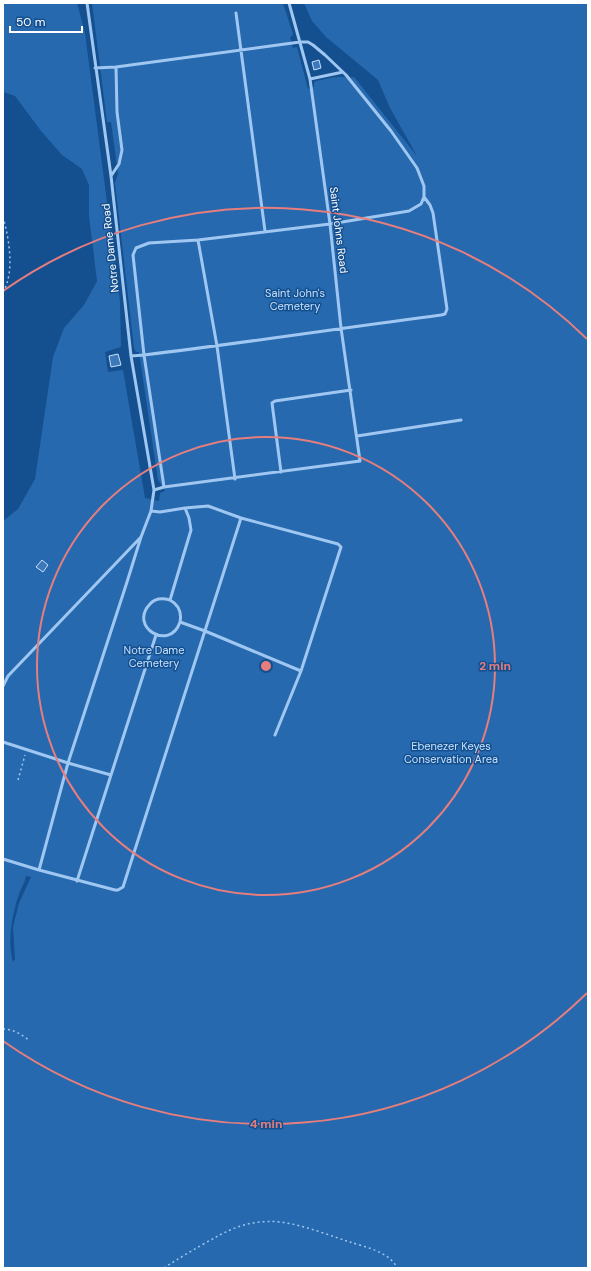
<svg xmlns="http://www.w3.org/2000/svg" width="591" height="1271" font-family="'DM Sans',sans-serif">
<style>
.green{fill:#2669ae;fill-rule:evenodd}
.building{fill:#3d78b8;stroke:#c6e1fc}
.lines{fill:none;stroke-linecap:round;stroke-linejoin:round}
.path{stroke:#9fc7f1;stroke-width:1.5;stroke-dasharray:2 3;stroke-linecap:butt}
.service{stroke:#9fc7f1;stroke-width:3}
.ring{fill:none;stroke:#e67e7e;stroke-width:2}
.labels{text-anchor:middle;stroke-width:3;stroke-linejoin:round;paint-order:stroke}
.street-label{font-size:11px;fill:#fff;stroke:#144f8f}
.park-label{font-size:11px;fill:#c6e1fc;stroke:#144f8f}
.centre{fill:#e67e7e;stroke:#144f8f;stroke-width:2}
.ring-label{font-size:12px;text-anchor:middle;font-weight:bold;fill:#e67e7e;stroke:#144f8f;stroke-width:3;stroke-linejoin:round;paint-order:stroke}
</style>
<rect width="100%" height="100%" fill="#144f8f"/>
<path class="green" d="M3,3H77L85,33L120,302L121,347L105,352L108,372L123,370L145,498L159,501L160,493L165,491L158,480L139,352H136L134,348L115,183L118,174L111,122H107L92,3H283L293,34L290,38L293,48L297,47L308,89L314,87V83L316,81C323,80 331,77 339,77C346,76 346,79 354,77L417,156L390,108L378,80L326,37L312,21L304,3H588V1268H3V521L18,509L35,479L53,357L64,328L84,305L97,281L89,216V185L82,169L62,155L41,131L15,96L3,92ZM26,876L31,877L19,903L13,927L15,959L13,962C7,940 12,915 19,894C21,888 25,883 26,876Z"/>
<path class="building" d="M319,60L321,68L314,70L312,62Z
M118,354L121,365L111,367L109,356Z
M42,560L48,565L43,572L36,567Z"/>
<g class="lines">
<path class="path" d="M3,217C9,238 15,272 3,292
M18,780L25,755
M3,1029C14,1029 22,1035 30,1041
M164,1268C176,1260 188,1253 200,1246C228,1230 247,1219 280,1222C304,1225 328,1235 350,1242C365,1247 390,1252 397,1268"/>
<path class="service" d="M87,3L111,176L131,356L154,490
M236,13L265,231
M95,68L116,67
M310,79L343,72
M111,176L119,164L122,150L117,112L116,67L300,42H308L313,45L325,55L346,75L391,131L417,168L424,186V197L430,205L433,213L447,309L445,314L441,315C342,328 243,343 144,355L133,255L136,248L149,243L198,240L330,224L409,211L421,204L424,197
M198,240L217,346L235,479
M131,356L144,355L164,487L360,461L341,328L330,224L310,79L289,3
M357,436L461,420
M281,472L272,403L275,401L351,390
M151,511L154,490L164,487
M241,518L208,506L185,508L189,518L191,530L170,600C163,598 155,598 150,604C128,627 170,652 180,622L205,631L301,671
M141,537L151,511L160,512L185,508
M170,600C179,605 182,612 180,622
M3,686L8,676L141,537L127,582L68,763L3,742
M111,775L156,635
M3,859L39,870
M77,881L111,775L68,763L39,870L115,890H118L123,887L241,518L338,544L341,547L301,671L275,735"/>
</g>
<g class="ring">
<circle cx="266" cy="666" r="229"/>
<path d="M587 993A458 458 0 0 1 3 1041M3 291A458 458 0 0 1 587 339"/>
</g>
<g class="labels">
<g class="street-label">
<text transform="translate(339 230) rotate(83)" y="4">Saint Johns Road</text>
<text transform="translate(110 248) rotate(-96)" y="4">Notre Dame Road</text>
</g>
<g class="park-label">
<text x="295" y="297">Saint John's<tspan x="295" dy="13">Cemetery</tspan></text>
<text x="154" y="654">Notre Dame<tspan x="154" dy="13">Cemetery</tspan></text>
<text x="451" y="750">Ebenezer Keyes<tspan x="451" dy="13">Conservation Area</tspan></text>
</g>
</g>
<circle cx="266" cy="666" r="6" class="centre"/>
<g class="ring-label">
<text x="495" y="670">2 min</text>
<text x="266" y="1128">4 min</text>
</g>
<rect width="591" height="1271" fill="none" stroke="#ffffff" stroke-width="8"/>
<path d="M10 26v6h72v-6" fill="none" stroke="#ffffff" stroke-width="2"/>
<text x="16" y="26" font-size="12" fill="#ffffff" stroke="#144f8f" stroke-width="3" paint-order="stroke">50 m</text>
</svg>
